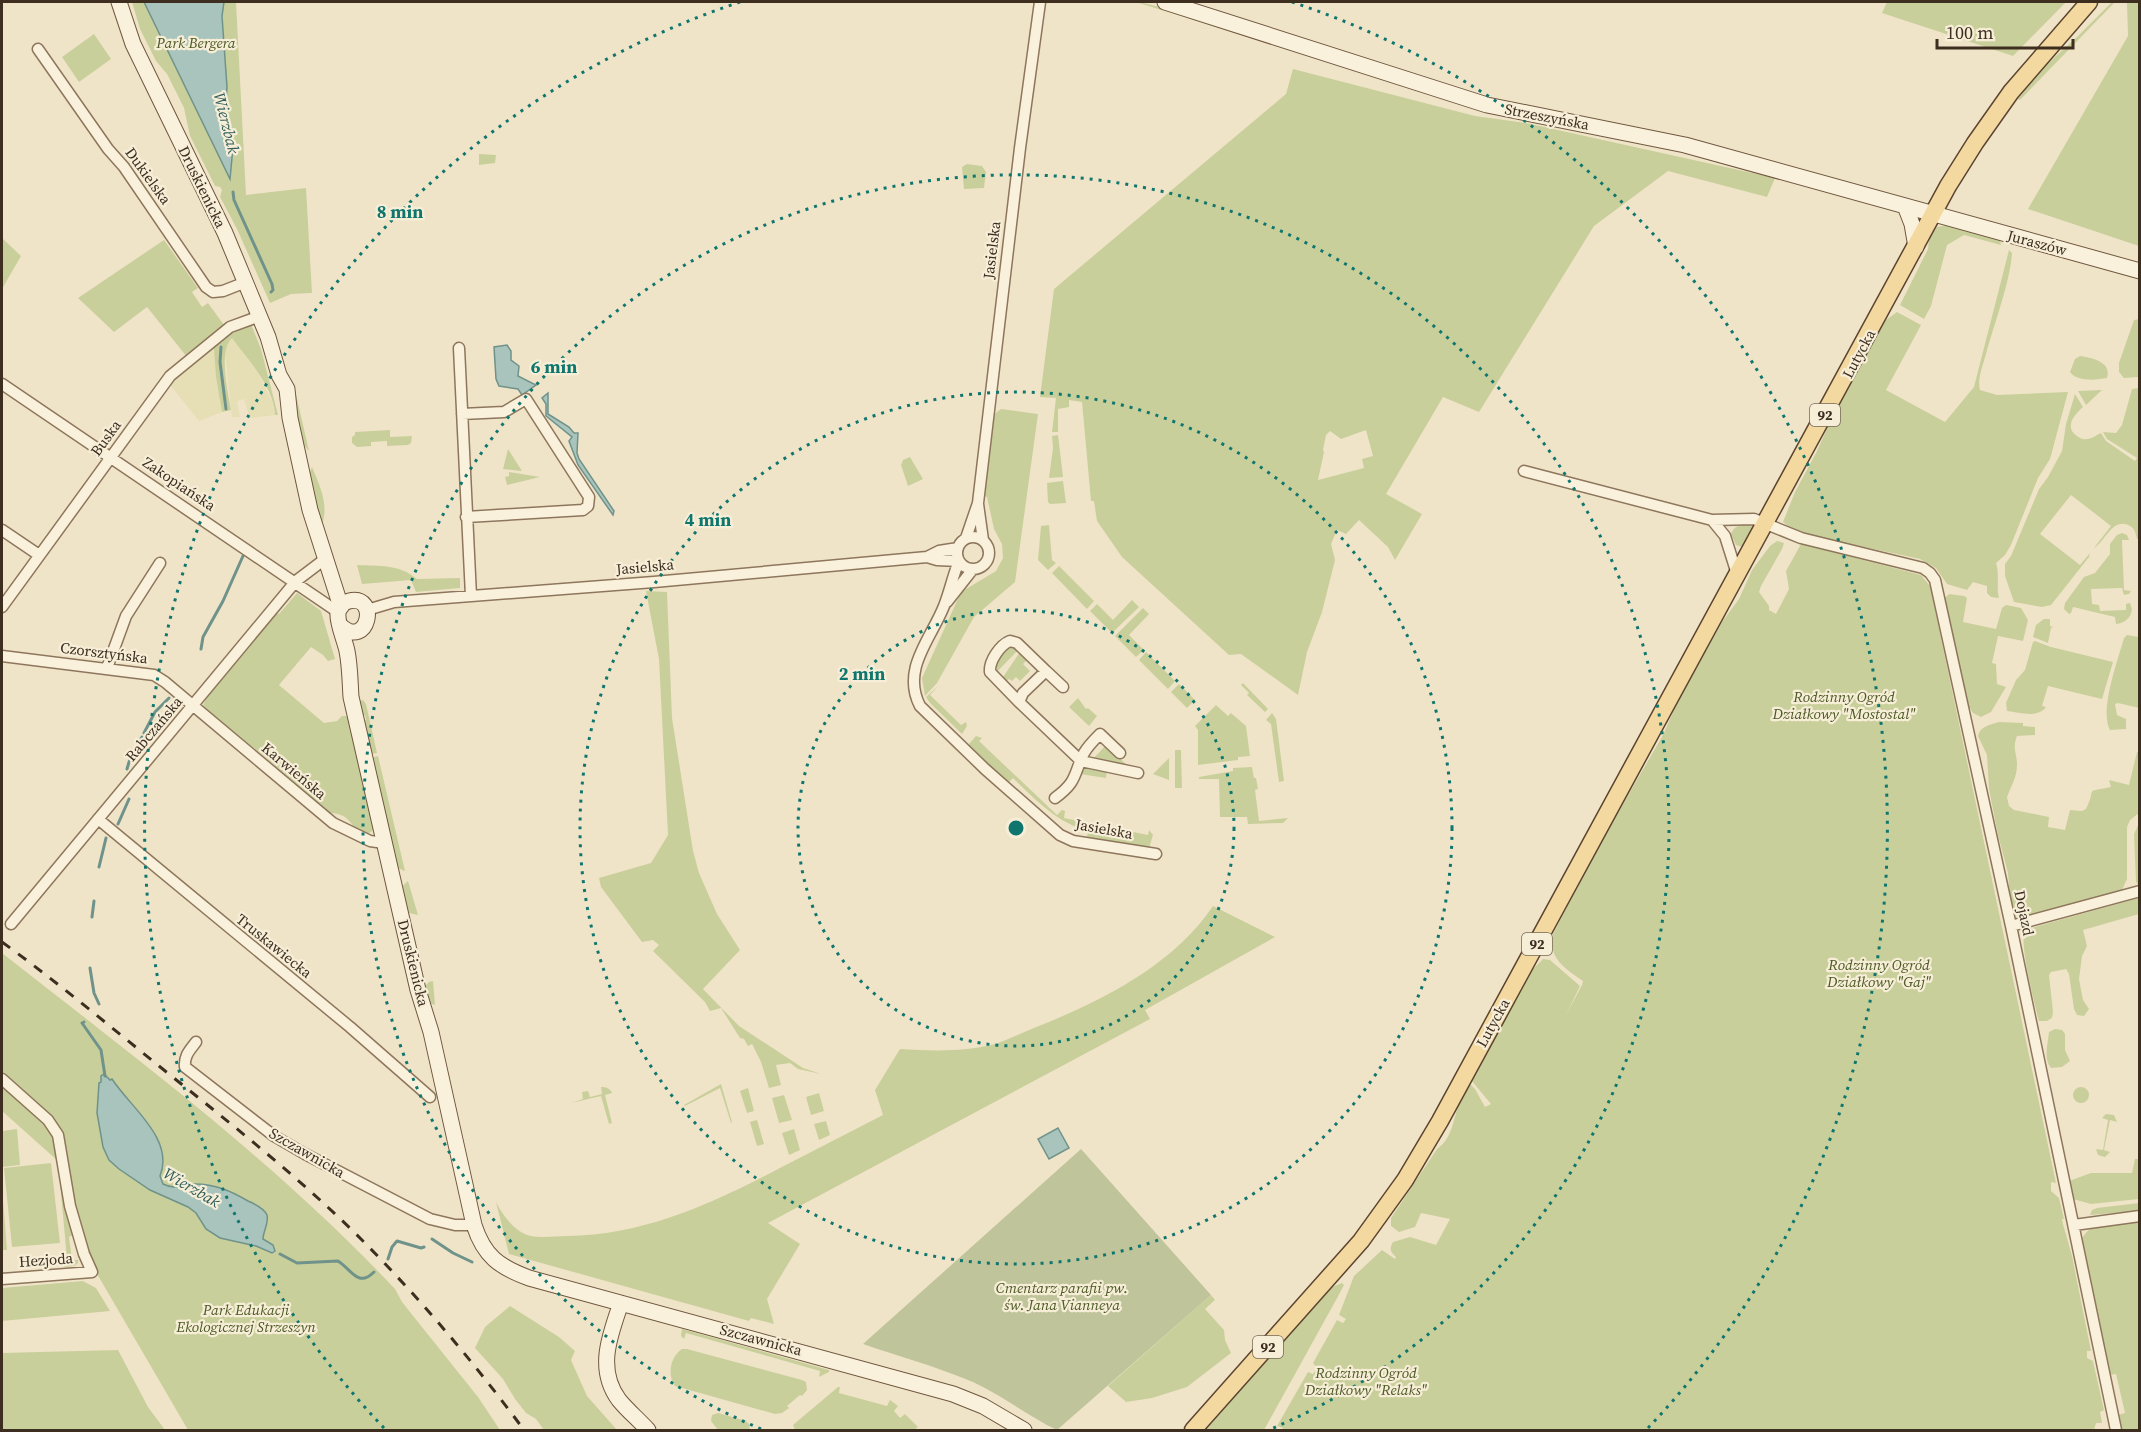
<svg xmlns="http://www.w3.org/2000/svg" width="2141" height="1432" font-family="'Source Serif 4',serif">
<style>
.farmland{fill:#e6deb5}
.green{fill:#c9cf9b;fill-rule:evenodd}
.cemetery{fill:#bfc49a}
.water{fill:#a9c4bc;stroke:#6f938a;stroke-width:1.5}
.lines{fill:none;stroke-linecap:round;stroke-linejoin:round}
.stream{stroke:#6f938a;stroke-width:3}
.street-casing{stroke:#8d765c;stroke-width:13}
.secondary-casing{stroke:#6f573f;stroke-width:17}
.primary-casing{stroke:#5b4430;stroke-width:19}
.street{stroke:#faf1dc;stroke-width:10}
.secondary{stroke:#faf1dc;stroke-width:15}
.primary{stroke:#f3d9a0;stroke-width:16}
.rail{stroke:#3d2e20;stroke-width:3;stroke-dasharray:10 10;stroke-linecap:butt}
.ring{fill:none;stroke:#0f766e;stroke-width:3;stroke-dasharray:3 6}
.labels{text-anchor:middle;stroke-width:4.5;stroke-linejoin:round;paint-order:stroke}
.shield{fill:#f7eed8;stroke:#756857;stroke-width:1.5}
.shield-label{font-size:14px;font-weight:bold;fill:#3d2e20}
.park-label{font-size:15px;font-style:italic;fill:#4d5a26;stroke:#f7eed8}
.street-label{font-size:15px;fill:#3d2e20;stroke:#f7eed8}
.water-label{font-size:16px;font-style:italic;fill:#2f5d5a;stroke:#f7eed8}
.centre{fill:#0f766e;stroke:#f7eed8;stroke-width:3}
.ring-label{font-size:18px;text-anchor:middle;font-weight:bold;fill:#0f766e;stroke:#f7eed8;stroke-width:4.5;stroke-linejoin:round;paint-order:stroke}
</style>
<rect width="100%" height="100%" fill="#f0e4c8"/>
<path class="farmland" d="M232,337L259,375L272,401L275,415L250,418L244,399L237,401L240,417H232L225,352L227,342Z
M215,348L216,377L222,412L199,421L171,386L172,383L210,349Z"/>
<path class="green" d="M132,2H236L246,195L306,188L312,293L291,294L270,303L237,229L220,197L222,190L220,187L215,186L190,136L184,108L167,74L156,61L140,29Z
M1136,2C1151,2 1262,37 1273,45Z
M1887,2H2066L2013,56L1882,13Z
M2112,2H2115L2020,100L2018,99L2046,65L2078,36Z
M2128,2H2140L2139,246L2028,209L2128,36L2127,3Z
M94,34L111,59L79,82L62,57Z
M1293,69L1475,116L1526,123L1775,178L1767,197L1668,171L1594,226L1479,412L1443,397L1386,494L1422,514L1395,560L1388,547L1359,520L1346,534L1337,530L1331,544L1335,560L1322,612L1307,652L1298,695L1241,654L1229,655L1122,557L1097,521L1094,501H1091L1082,402L1069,400V407L1058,409V432H1052L1056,398L1040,397L1054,289L1286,94ZM1366,430L1373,456L1362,459L1364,468L1318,480L1324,452L1323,450L1326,435L1330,431L1341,439Z
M479,154L496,155L495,163L479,165Z
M967,164L982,166L986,172L984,188L964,189L962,167Z
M1948,225L2000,240L2001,245L1964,235L1947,245L1931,306L1924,319L1900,305L1928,249L1929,238L1937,227Z
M2,238L21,256L2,289Z
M164,240L198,288L192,292L202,307L208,303L224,325L187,357L147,307L114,332L78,298Z
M2009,250L2012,253C2010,283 1994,324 1986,354C1983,365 1977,379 1980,390L1997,395L2068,392L2050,459L2038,478L2011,545L2005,555L1996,563C2000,575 1996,587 1999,598L1991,597L1987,593V586L1973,582L1967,590L1947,584L1936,568L1920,559L1808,535L1788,526L1783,522L1795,492L1816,453L1836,409L1886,320L1897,312L1921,325L1886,390L1945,422L1974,387Z
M2139,319V377L2124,378L2119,372V363L2134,320Z
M251,324L261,349L278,415H275C274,387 248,360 232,338C218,351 228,392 231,410L222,412L216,377L214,348L179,375L171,386L168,381L229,332Z
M2080,356C2093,358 2112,362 2107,378C2096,380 2077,382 2070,372L2075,359Z
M2139,388V539H2137C2136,534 2135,529 2130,526C2113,516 2105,542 2094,548L2111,526L2071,495L2040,534L2080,565L2090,553L2089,557L2051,605L2042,607L2014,602L2005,576V564L2011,556L2039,489L2048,477L2062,451L2066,424L2075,394L2083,407C2074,415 2064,427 2077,436C2080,438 2083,440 2087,439C2091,439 2097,435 2101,433L2106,441L2135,461L2137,458L2107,439L2103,432L2116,433L2122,425L2132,389Z
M295,390L309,451L303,444L291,391Z
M2102,390L2086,405L2078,391Z
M1001,409L1038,414L1015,582L974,617L937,683L925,696L922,678L961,592L996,571L1003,558L1002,544L994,529L987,497L982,495L993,415Z
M390,430V437L412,436L411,443L408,445L387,446V441L371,442V446L357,447L352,443V437L355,435V432Z
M1058,435L1063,477L1049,478L1053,448L1052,436Z
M508,449L522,471L503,469Z
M910,457L923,479L908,486L901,465L903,460Z
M312,467C320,486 330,507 321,527L309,475Z
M509,472L540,477L507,485L505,477L509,476Z
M1063,481L1066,503L1050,504L1048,502L1047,483Z
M1747,524L1752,526L1753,529L1743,547L1736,545L1731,534C1734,526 1739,525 1747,524Z
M1049,525L1052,560L1056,563L1048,570L1038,560L1041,526Z
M2122,533L2127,535L2129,540H2122L2124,590L2131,591L2129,594L2124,595L2122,588L2091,589L2092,604L2099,605L2100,611L2126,610V604L2130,603L2132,609C2131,618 2125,623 2116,624L2115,617L2073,607L2071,613L2069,614L2064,609L2065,603L2084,577L2095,573L2110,554V544L2117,535Z
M1777,541L1784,543L1782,549L1761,586L1759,592L1769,606V610L1776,614L1789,589L1786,571L1801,544L1921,575L1930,586L2056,1183L2051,1182V1191L2059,1198L2064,1219H2062L2063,1224L2072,1256L2091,1351H2087V1358L2093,1361L2104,1410L2100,1412L2102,1423H2096L2094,1430H1282L1283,1428L1277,1426L1308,1372L1313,1374L1317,1368L1313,1363L1337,1320L1343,1323L1346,1319L1339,1315L1354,1276L1382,1250L1395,1259L1396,1257C1390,1252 1389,1249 1393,1242L1410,1237L1436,1245L1450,1219L1421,1213L1415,1227L1399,1232L1391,1226V1218L1437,1149C1453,1138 1453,1118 1460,1101C1463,1095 1466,1090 1470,1084L1475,1089L1485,1107L1491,1104L1471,1080L1532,970L1543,959L1550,960L1580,986L1567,1013L1582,985L1583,981C1565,968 1548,959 1553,934L1598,847L1663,735L1677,703L1722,622L1739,599L1752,570L1770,546Z
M357,565C378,566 400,564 417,579L460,578V588L416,592L411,580L362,584Z
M1059,566L1094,601L1087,609L1052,573Z
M646,591L667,592L672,718L693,851L699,873L717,914L740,950L703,989L739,1026L803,1068L821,1074L798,1069L790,1063L776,1065L781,1085L769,1088L761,1062L752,1044L748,1046L744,1039L740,1038L721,1008L710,1011L705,1002L653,951L659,945L653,940L642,942L601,887L599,878L651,863L668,835L659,659Z
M297,593L321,611L335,659L328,661L323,655L311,647L279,685L324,723L337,721L342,716H348L375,829L368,834C347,829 354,814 330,813L258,751L229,731L203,705C219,674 254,639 277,613L279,614Z
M1949,594L1964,596L1967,598L1963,622L1996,629L2002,608L2006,605L2021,608L2028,620L2023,641L1998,636L1992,663L1996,664L1997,684L2006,687L1991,712L1981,717L1973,713L1969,707L1945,602V598Z
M1132,600L1139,607L1112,633L1090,611L1097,604L1113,620Z
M1143,608L1149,614L1129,635L1144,650L1136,657L1115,636Z
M2044,619H2050V626L2053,627L2051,628L2048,643L2033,637L2036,625Z
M2127,635L2139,637V708L2118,703L2115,704L2117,715L2126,719V729L2110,730C2099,711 2118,660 2124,638Z
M2035,641L2051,647L2113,662L2102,699L2048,686L2042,706L2046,707C2037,719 2019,712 2007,711L2006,703L2016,680L2025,670L2033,642Z
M1010,645L1018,650L995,674C994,663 1000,650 1010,645Z
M1020,652L1028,659L1023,664L1030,671L1020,681L1016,677L1012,681L1009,679L1005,683L1001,680Z
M1146,652L1175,681L1168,689L1139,660Z
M1243,683L1268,709L1265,712L1247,695L1249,693L1241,685Z
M1179,684L1195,700L1187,708L1171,692Z
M938,686L930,695L961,725L966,722L967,726L962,734L930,703L926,697Z
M1078,698L1086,709L1088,708L1097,716L1089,726L1069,707Z
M363,700L366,704L377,753L371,754L364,721L366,720L365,715H362L359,701Z
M1216,705L1228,716L1231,713L1246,726L1250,756L1238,757V760L1198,765V730L1195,726Z
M1272,713L1276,719L1284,781L1279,782L1271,724L1266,720Z
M1999,722L2023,723V726L2035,727V735L2017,736C2012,749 2017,752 2017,765C2017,777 2011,786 2007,797L2009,806L2014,810L2049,817L2048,827L2065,830L2070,810L2082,811L2086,809C2098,786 2082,793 2111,787L2109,780L2129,785L2137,752L2139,753V813L2130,820L2127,827V879L2122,890L2033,915H2024L2016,911L2010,898L2008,873L1998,835L1989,789L1987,755L1978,736C1980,726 1990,725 1999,722Z
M976,736L982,738L979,741L1057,815L1062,810L1065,811L1064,818L1148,835L1149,830L1153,835L1149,848L1087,838L1088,831C1056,822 1036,800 1013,778L1007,784L971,749L969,744Z
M1106,745L1130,768L1089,758L1087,754L1093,759Z
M1175,750H1181L1182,788H1175Z
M378,756L405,871L395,867L370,758Z
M1169,758V780L1153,774Z
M1086,767L1107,770L1106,778L1080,774Z
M1252,767L1254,778H1256L1258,789L1255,790L1259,821L1288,818L1283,823L1248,824L1247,817H1220L1219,779H1199V777L1233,771V768Z
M2139,823V886L2136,882L2134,834Z
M408,881L418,915L405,912L399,889Z
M2139,898V914L2083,930L2087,946L2082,956L2079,979L2083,1000L2089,1009L2084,1016L2077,1015L2074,1009L2069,974L2066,969L2051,972L2049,975L2053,1012L2052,1018L2047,1021H2039C2035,1007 2021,948 2024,937C2025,930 2032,928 2038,926Z
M1213,906L1275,937L1145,1010L1150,1019L768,1223L800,1244L767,1299L774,1324L751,1318L749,1321L509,1254L496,1202C502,1215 516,1233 531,1236C542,1238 556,1236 567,1236C644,1235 711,1204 778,1169C813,1151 848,1133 883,1115L875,1090L900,1049C932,1051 964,1052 995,1044C1008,1040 1021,1033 1034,1028C1099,1002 1172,967 1213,906Z
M2,953C137,1059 277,1163 395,1289L402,1302L478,1397L500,1430H188L93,1267L74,1213L61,1136L2,1076Z
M433,981L435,1005L429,1003L423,988L429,982Z
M2055,1029L2062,1030L2065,1034V1050L2070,1061L2062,1067L2051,1068C2043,1058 2048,1044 2049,1032Z
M2,1083L53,1130L73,1235L69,1237L72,1260H78V1263L74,1266L64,1267L67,1259L58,1161L2,1111Z
M721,1084L732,1122L731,1123L720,1088L685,1106L684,1105Z
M2073 1095a8 8 0 1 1 16 0a8 8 0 1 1-16 0Z
M601,1087C606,1087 610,1088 612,1093L605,1095L612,1123L609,1124L601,1096L571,1103L583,1099L582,1092L588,1091L590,1097L602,1094Z
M748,1088L754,1111L747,1113L740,1091Z
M819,1093L824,1111L811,1115L806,1097Z
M784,1095L792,1120L779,1123L772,1098Z
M2106,1114L2114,1115L2117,1122L2110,1120L2104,1150L2110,1152L2105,1157L2098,1155L2096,1149L2103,1150L2108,1120L2102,1118Z
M757,1120L764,1144L757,1146L750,1122Z
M826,1121L830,1135L819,1140L814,1124Z
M17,1129L20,1165L2,1167V1131Z
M794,1129L800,1150L789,1155L782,1133Z
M2135,1159H2139V1199L2091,1204L2073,1199L2069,1181L2091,1173H2132Z
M51,1163L60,1243L12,1247L4,1168Z
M2,1187L7,1250H2Z
M2139,1203V1211L2090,1215L2092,1210L2097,1208Z
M2139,1220V1430H2121L2118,1415L2125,1413L2116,1374L2109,1375L2082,1239C2091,1219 2121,1223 2139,1220Z
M83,1281L96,1288L110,1311L2,1321V1288Z
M1342,1283L1344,1285L1336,1300L1264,1430H1204L1294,1326L1332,1287Z
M1211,1295L1215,1300L1205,1309L1224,1330L1225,1340L1231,1353L1187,1387L1152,1398L1126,1402L1108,1386Z
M510,1306L559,1337L575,1351L571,1360L587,1396L617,1430H544L536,1419L526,1413L515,1399L503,1379L475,1348L485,1327Z
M682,1329L829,1370V1372L819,1377L820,1371L686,1333L684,1339L681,1336Z
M682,1349H687L802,1380L806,1382L807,1390L802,1396L800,1395L787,1406L789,1408L782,1413L775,1414L675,1386C667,1375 670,1357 682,1349Z
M118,1350L148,1407L165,1430H2V1353Z
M838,1387H840L839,1393L887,1406L890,1400L898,1406L894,1411L900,1418L905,1414L918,1427L914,1430H795L793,1425Z
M718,1413L746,1421L749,1424L750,1430H718L711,1421L712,1415Z"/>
<path class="cemetery" d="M1081,1149L1211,1295L1057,1430C1026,1415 999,1393 968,1380C934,1366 898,1356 863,1344Z"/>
<path class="water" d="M144,2H224L222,16L227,87L225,115L233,147L230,179Z
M507,345L511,351V360L519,366L518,376L536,385L522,395L518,389L499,386L496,379L494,347Z
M548,393V414L569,427L574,433H578L577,453L579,459L614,511L613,515L578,465L569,441L572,437L546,416V404L542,398Z
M104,1074L110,1080L112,1079C130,1107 175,1139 160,1176L163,1184C178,1191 180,1184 195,1184C215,1184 231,1191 248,1201C255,1204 264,1208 267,1215C269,1223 263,1232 263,1239L273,1245L275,1251L272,1253L256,1246L220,1238L206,1229L196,1213L188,1207L150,1190L119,1169L109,1160L103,1147L97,1113L99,1083L101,1082V1076Z
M1058,1128L1069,1148L1049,1159L1038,1139Z"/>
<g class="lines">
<path class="stream" d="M233,192L234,200L272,284L273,290L271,292
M221,347L220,362L226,409
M201,649L203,637L223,601L243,556
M144,733L155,712L169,698
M127,769L129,762L142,737
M118,824L129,799
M99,867L106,838
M92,917L94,901
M90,968L94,993L99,1004
M84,1022L82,1023L101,1050L105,1076
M432,1239L453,1253L472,1262
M280,1254L297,1263L338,1261C352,1270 358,1288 374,1272
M388,1259L392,1247L397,1241L421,1248L424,1247"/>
<defs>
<path id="street" d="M38,49L108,149L124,167L206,287L213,292L223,291L246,282
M459,348L471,596
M2,384L338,612
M462,414L504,412L526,399L589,497L588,506L583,510L466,517
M1524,471L1712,520L1725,536L1737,574
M978,504L983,540
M1712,520L1754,519L1801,538L1923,568L1930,573L1935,580L2011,926L2116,1430
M2,530L39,555
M957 553a16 16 0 1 1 32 0a16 16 0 1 1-32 0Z
M966,538L978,503L1020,148L1040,2
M927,557L937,560L959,561
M959,561C953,575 950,591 944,606C931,639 901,669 920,706L985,769L1060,835L1073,841L1156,854
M947,602L973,569
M2,607L170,376L230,327L260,316
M367,610L394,602L654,582L927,557L939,551L958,548
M2,656L154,675L165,682L333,823L370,841L384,843
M107,668L126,616L160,563
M1063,687L1046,671L1023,693L1019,702L1081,761L1138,773
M1019,702L990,672C989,661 1000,645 1010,641L1017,643L1046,671
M1055,798C1078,781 1073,775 1084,753C1088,746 1094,740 1100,734L1120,753
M98,819L350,1027L430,1097
M11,924L296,581L325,559
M2011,926L2140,891
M196,1042C189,1051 184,1056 185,1067L274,1136L305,1154L430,1219L455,1225H474
M2,1079L48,1120L58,1135L70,1206L84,1254L92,1272L2,1279
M2074,1225L2140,1216"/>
<path id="secondary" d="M119,2L133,44L225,233L268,337L279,375L287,389L290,418L310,510L341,607
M1165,2L1487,105L1685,145L2140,271
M1905,206L1912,224L1916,247
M341,626C368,650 380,594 349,601C343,603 338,608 338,614C337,623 345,641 347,651C350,666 350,682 351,697L418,990L431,1032L474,1225C484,1256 499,1267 529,1278L953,1394L983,1406L1024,1430
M621,1303C610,1335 596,1369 619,1400C628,1411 639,1420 648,1430"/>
<path id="primary" d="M1193,1430L1361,1241L1405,1180L1440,1121L1948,186L1975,143L2011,92L2089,2"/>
</defs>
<use href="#street" class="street-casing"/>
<use href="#secondary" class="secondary-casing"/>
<use href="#primary" class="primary-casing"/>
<use href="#street" class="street"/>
<use href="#secondary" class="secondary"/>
<use href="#primary" class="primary"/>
<path class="rail" d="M2,942C56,981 107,1024 159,1066C226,1120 294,1173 356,1234C417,1295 473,1361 524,1430"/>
</g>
<g class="ring">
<circle cx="1016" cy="828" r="218"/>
<circle cx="1016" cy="828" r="436"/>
<path d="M761 1429A653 653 0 1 1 1271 1429"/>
<path d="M384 1428A871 871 0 0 1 740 2M1292 2A871 871 0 0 1 1648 1428"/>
</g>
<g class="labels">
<g class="shield">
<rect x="1810" y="404" width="30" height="22" rx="4.5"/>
<rect x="1522" y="933" width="30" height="22" rx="4.5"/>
<rect x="1253" y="1336" width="30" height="22" rx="4.5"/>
</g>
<g class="shield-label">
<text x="1825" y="420">92</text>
<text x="1537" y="949">92</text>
<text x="1268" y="1352">92</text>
</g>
<g class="park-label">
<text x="196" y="48">Park Bergera</text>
<text x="1844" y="702">Rodzinny Ogród<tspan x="1844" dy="17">Działkowy "Mostostal"</tspan></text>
<text x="1879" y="970">Rodzinny Ogród<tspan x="1879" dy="17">Działkowy "Gaj"</tspan></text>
<text x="1062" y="1293">Cmentarz parafii pw.<tspan x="1062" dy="17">św. Jana Vianneya</tspan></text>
<text x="246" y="1315">Park Edukacji<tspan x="246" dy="17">Ekologicznej Strzeszyn</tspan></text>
<text x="1366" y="1378">Rodzinny Ogród<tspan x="1366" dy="17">Działkowy "Relaks"</tspan></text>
</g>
<g class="street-label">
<text transform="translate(1547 117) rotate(11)" y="5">Strzeszyńska</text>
<text transform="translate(148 176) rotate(54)" y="5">Dukielska</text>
<text transform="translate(202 187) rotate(64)" y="5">Druskienicka</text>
<text transform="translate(2037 243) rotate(15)" y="5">Juraszów</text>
<text transform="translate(992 250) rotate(-83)" y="5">Jasielska</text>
<text transform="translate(1859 354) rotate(-62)" y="5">Lutycka</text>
<text transform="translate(106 438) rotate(-54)" y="5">Buska</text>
<text transform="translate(179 484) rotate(34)" y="5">Zakopiańska</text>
<text transform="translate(645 567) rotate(-5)" y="5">Jasielska</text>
<text transform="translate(104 653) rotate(7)" y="5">Czorsztyńska</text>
<text transform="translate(154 729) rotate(-50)" y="5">Rabczańska</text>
<text transform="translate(294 771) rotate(40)" y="5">Karwieńska</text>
<text transform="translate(1104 829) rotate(10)" y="5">Jasielska</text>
<text transform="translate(2024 913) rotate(78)" y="5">Dojazd</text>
<text transform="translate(274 946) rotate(39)" y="5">Truskawiecka</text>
<text transform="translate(413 963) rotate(76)" y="5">Druskienicka</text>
<text transform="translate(1493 1023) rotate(-61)" y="5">Lutycka</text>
<text transform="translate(307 1153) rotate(30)" y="5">Szczawnicka</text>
<text transform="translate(46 1260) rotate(-4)" y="5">Hezjoda</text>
<text transform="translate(761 1340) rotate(15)" y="5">Szczawnicka</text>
</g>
<g class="water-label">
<text transform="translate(227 123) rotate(76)" y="6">Wierzbak</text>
<text transform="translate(192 1187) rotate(30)" y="6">Wierzbak</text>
</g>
</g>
<circle cx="1016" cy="828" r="9" class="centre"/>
<g class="ring-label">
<text x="400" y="218">8 min</text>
<text x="554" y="373">6 min</text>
<text x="708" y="526">4 min</text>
<text x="862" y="680">2 min</text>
</g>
<rect width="2141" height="1432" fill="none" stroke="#3d2e20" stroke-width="6"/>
<path d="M1937 39v9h136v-9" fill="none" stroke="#3d2e20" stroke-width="3"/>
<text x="1946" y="39" font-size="18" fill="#3d2e20" stroke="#f7eed8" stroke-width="4.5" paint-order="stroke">100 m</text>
</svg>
